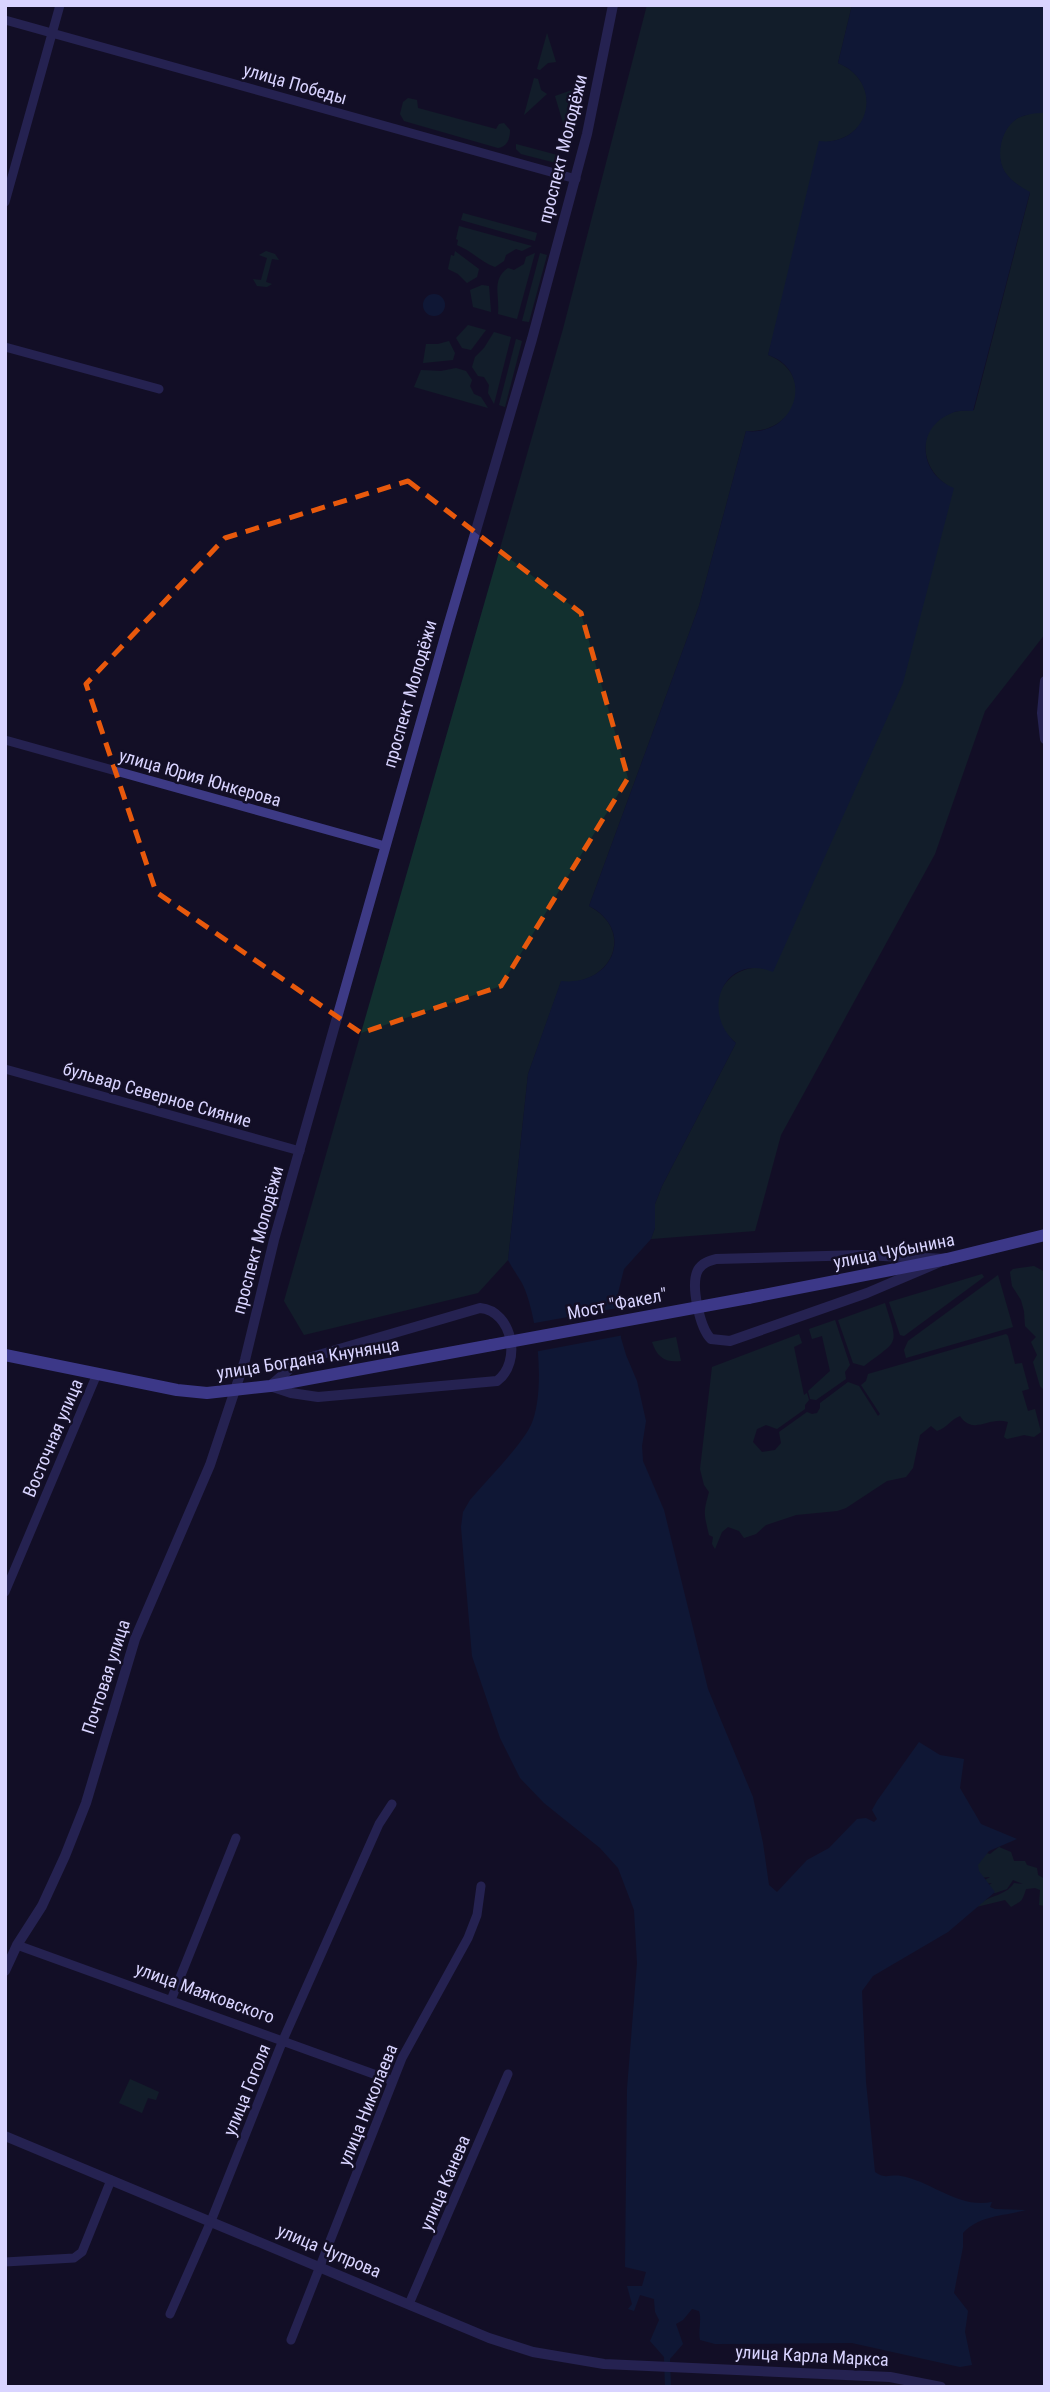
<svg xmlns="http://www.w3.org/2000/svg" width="1050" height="2392" font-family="'Roboto Condensed',sans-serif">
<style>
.green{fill:#12302f}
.water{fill:#0c2248}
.pier{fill:#130f26}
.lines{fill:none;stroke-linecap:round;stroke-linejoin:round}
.minor{stroke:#3d3a85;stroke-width:9}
.tertiary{stroke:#3d3a85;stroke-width:10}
.secondary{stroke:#6f6bff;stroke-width:12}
.secondary-bridge{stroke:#6f6bff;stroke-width:12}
.marked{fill:none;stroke:#e8590c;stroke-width:5;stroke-dasharray:14 9;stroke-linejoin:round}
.labels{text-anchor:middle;stroke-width:5;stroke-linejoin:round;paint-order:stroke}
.street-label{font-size:18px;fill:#d9d4ff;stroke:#130f26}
</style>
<rect width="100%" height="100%" fill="#130f26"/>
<path class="green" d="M647,5H852L838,63C882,82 874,137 827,142L768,355C817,375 797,434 746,431L699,606L589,906C636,931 612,986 561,982L528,1074L508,1260L478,1293L304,1335L284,1301L563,329Z
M547,33L556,62L548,63L540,70L537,69Z
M534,78L538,79L541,90L547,94L524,115Z
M572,90H575L567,128L563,123L555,96Z
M408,98L417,100L418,108L496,129L499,124L504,123L510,130C510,139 507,147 498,148L404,121L400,114L403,102Z
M1032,113H1045V634L985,711L935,854L781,1135L755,1231L651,1239L655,1228V1204L662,1186L736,1043C731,1038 725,1033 722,1027C704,992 739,957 773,971L947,485C919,466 916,427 951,413C958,410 966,411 974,410L1030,193C1021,187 1010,181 1004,171C995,155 1001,129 1016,119C1021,116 1027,115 1032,113Z
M516,144L561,156L560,164L521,154L516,149Z
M463,213L537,233L535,241L461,220Z
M459,226L532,246L522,251L516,249L506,255L504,261L495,267C481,262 472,251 457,245L458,240L456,239Z
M266,251L275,254L279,260L272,259L266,282L272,284L267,287L257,286L253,279L261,280L267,258L259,255Z
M455,251L479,269L477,277L467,283L458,274L448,269L451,255L454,256Z
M535,253L517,319L498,314C500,295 491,280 508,268L514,270L524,264L526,257Z
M540,253L547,255L529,322L522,321Z
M482,285L489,286L491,312L473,307L470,290Z
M468,325L486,330L471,350L462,348L456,338Z
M494,332L511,337L494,404L488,393L489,385L484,377L478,376L472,367L475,357L484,348Z
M516,339L522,341L505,407L499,405Z
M449,341L455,353L453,360L423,363L426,344H438Z
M456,368L466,371L472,380L470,386L474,394L481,397L488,408L414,387L421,370L441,371Z
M1034,1266L1045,1272V1391L1040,1386L1033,1362L1037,1355L1031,1342L1036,1337L1025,1326L1024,1311L1021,1300L1012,1286L1010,1272L1013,1269Z
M982,1274L984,1277L904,1336L900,1335L889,1302Z
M998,1275L1013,1327L906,1358L904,1350L908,1341Z
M885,1303C898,1346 900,1339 864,1366L853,1363L838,1320Z
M835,1320L850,1365L845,1372L846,1379L816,1400L810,1399L808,1391L830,1371L822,1336L812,1339L809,1329Z
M799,1334L802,1343L794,1347L804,1395L807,1393L809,1400L805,1405V1409L777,1429L766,1425L757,1429L753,1442L762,1452L775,1450L781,1443L779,1432L807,1412L812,1414L817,1413L820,1408V1403L848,1382L859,1386L878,1416L880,1414L861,1385L866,1381L868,1374L1006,1334L1008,1336L1015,1364L1022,1363L1029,1389L1022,1391L1028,1411L1035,1409L1041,1432L1034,1437L1024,1435L1007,1439L1004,1437L1008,1422C988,1416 974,1436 960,1416C951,1419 947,1428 937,1431L931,1426L920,1435L913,1468L906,1477L887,1481L846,1508L837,1511L796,1515L766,1525L756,1534L744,1538L739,1531L728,1527L722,1532L715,1549L712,1544L713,1537L709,1535C704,1513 703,1514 709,1492L704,1485L700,1469L712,1367Z
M676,1337L681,1361C665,1363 657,1357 652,1342Z
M999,1847L1011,1852L1014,1861H1025L1027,1865L1037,1868L1038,1875L1045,1879V1906L1039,1905L1040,1890L1035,1888L1026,1889C1021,1905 1021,1900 1011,1907L1005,1900L976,1907C987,1895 1005,1897 1014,1883L1023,1884L1013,1880L1007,1889L995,1893L978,1892L992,1883L978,1884L990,1877L978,1878L974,1867L986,1853L990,1854Z
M130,2079L159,2092L156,2100L148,2098L142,2113L119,2103Z"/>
<path class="water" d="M852,5H1045V113C1035,113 1027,114 1018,118C1001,128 995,156 1005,172C1011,181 1021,187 1030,192L973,411C966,411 959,410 952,413C914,428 919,474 954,488L903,683L773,972C725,952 699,1011 736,1043L662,1186L655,1204V1228L651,1239L624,1269L618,1293L621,1338L626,1355L637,1381L646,1421L642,1446L643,1461L664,1510L708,1689L753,1797L763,1843L769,1885L777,1892L807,1860L829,1848L857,1819L866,1818L874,1822L877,1819L872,1810L877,1801L919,1742L940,1755L964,1759L960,1788L981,1824L1017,1839L989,1851L978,1865L979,1871L995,1892L948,1932L873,1976L862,1991L866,2082L875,2172C887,2180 889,2174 901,2176C931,2181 959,2209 992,2202L990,2207L995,2209L1026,2210C1004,2216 979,2215 963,2233V2247L954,2293L968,2311L965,2332L972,2365L960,2367L852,2343L715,2344L700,2340C698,2330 702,2320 699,2311L692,2309L683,2320L676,2324L683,2344L670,2359L671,2387H665L664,2357L650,2341L659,2320L655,2312L654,2299L640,2295L634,2311L628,2309L632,2304L627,2286H642L646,2272L625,2267L627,2089L637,1963L634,1910L618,1868L600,1848L544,1803L520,1778L500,1738L472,1656L461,1527L463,1512L470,1500C486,1481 521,1446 531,1425C546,1392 538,1315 522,1283C518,1276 512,1268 508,1260L528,1074L561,981C613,987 636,930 589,906L699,606L746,431C796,437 816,371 768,355L819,141C869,147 886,83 838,63Z
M423 305a11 11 0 1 1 22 0a11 11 0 1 1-22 0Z"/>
<path class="pier" d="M623,1307L624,1335L534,1352L529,1324Z"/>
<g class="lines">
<path class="minor" d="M5,20L576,179
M5,202L60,5
M5,347L159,389
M5,740L385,846
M5,1069L300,1151
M5,1592L97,1374
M17,1945L393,2081
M171,2000L236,1838
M5,2262L74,2258L82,2252L111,2180
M409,2304L508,2074
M170,2314L211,2221L283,2040L379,1824L392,1804
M291,2340L402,2058L468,1938L477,1915L481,1886"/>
<path class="tertiary" d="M1045,681L1042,713L1045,739
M862,1255L947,1259L867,1293L730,1341L711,1339C700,1328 690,1285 698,1270C702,1263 709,1261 716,1259Z
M480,1308C513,1311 522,1363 497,1381L318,1397L291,1393L270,1386L293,1366L305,1359Z
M5,1971L17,1945L42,1906L65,1856L86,1803L135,1639L210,1465L245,1360L274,1240L448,626L532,339L587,134L613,5
M5,2136L489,2338L533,2352L604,2364L890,2377L941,2387"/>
<path class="secondary" d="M748,1298L947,1259L1045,1235
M5,1355L177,1390L207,1393L270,1386L492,1345"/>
<path class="secondary-bridge" d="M492,1345L748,1298"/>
</g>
<path d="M0 0H1050V2392H0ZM408,481L581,613L628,778L501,986L361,1033L156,892L86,684L225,538Z" fill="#130f26" fill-opacity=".55" fill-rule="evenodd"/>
<path class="marked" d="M408,481L581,613L628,778L501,986L361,1033L156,892L86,684L225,538Z"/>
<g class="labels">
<g class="street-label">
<text transform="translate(295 84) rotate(16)" y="6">улица Победы</text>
<text transform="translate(563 149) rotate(-76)" y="6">проспект Молодёжи</text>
<text transform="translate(410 694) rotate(-74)" y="6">проспект Молодёжи</text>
<text transform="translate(200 778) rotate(16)" y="6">улица Юрия Юнкерова</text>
<text transform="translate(157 1095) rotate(16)" y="6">бульвар Северное Сияние</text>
<text transform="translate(258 1240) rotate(-75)" y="6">проспект Молодёжи</text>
<text transform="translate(894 1251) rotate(-11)" y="6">улица Чубынина</text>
<text transform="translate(617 1304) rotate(-11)" y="6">Мост "Факел"</text>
<text transform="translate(308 1359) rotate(-9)" y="6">улица Богдана Кнунянца</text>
<text transform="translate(53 1438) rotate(-67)" y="6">Восточная улица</text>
<text transform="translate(106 1677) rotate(-72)" y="6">Почтовая улица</text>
<text transform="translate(205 1993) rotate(20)" y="6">улица Маяковского</text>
<text transform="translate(247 2090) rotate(-68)" y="6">улица Гоголя</text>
<text transform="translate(368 2105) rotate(-68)" y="6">улица Николаева</text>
<text transform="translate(445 2183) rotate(-67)" y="6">улица Канева</text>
<text transform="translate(329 2251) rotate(23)" y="6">улица Чупрова</text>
<text transform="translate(812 2356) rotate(3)" y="6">улица Карла Маркса</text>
</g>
</g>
<rect width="1050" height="2392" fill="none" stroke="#d9d4ff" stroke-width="14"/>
</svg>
